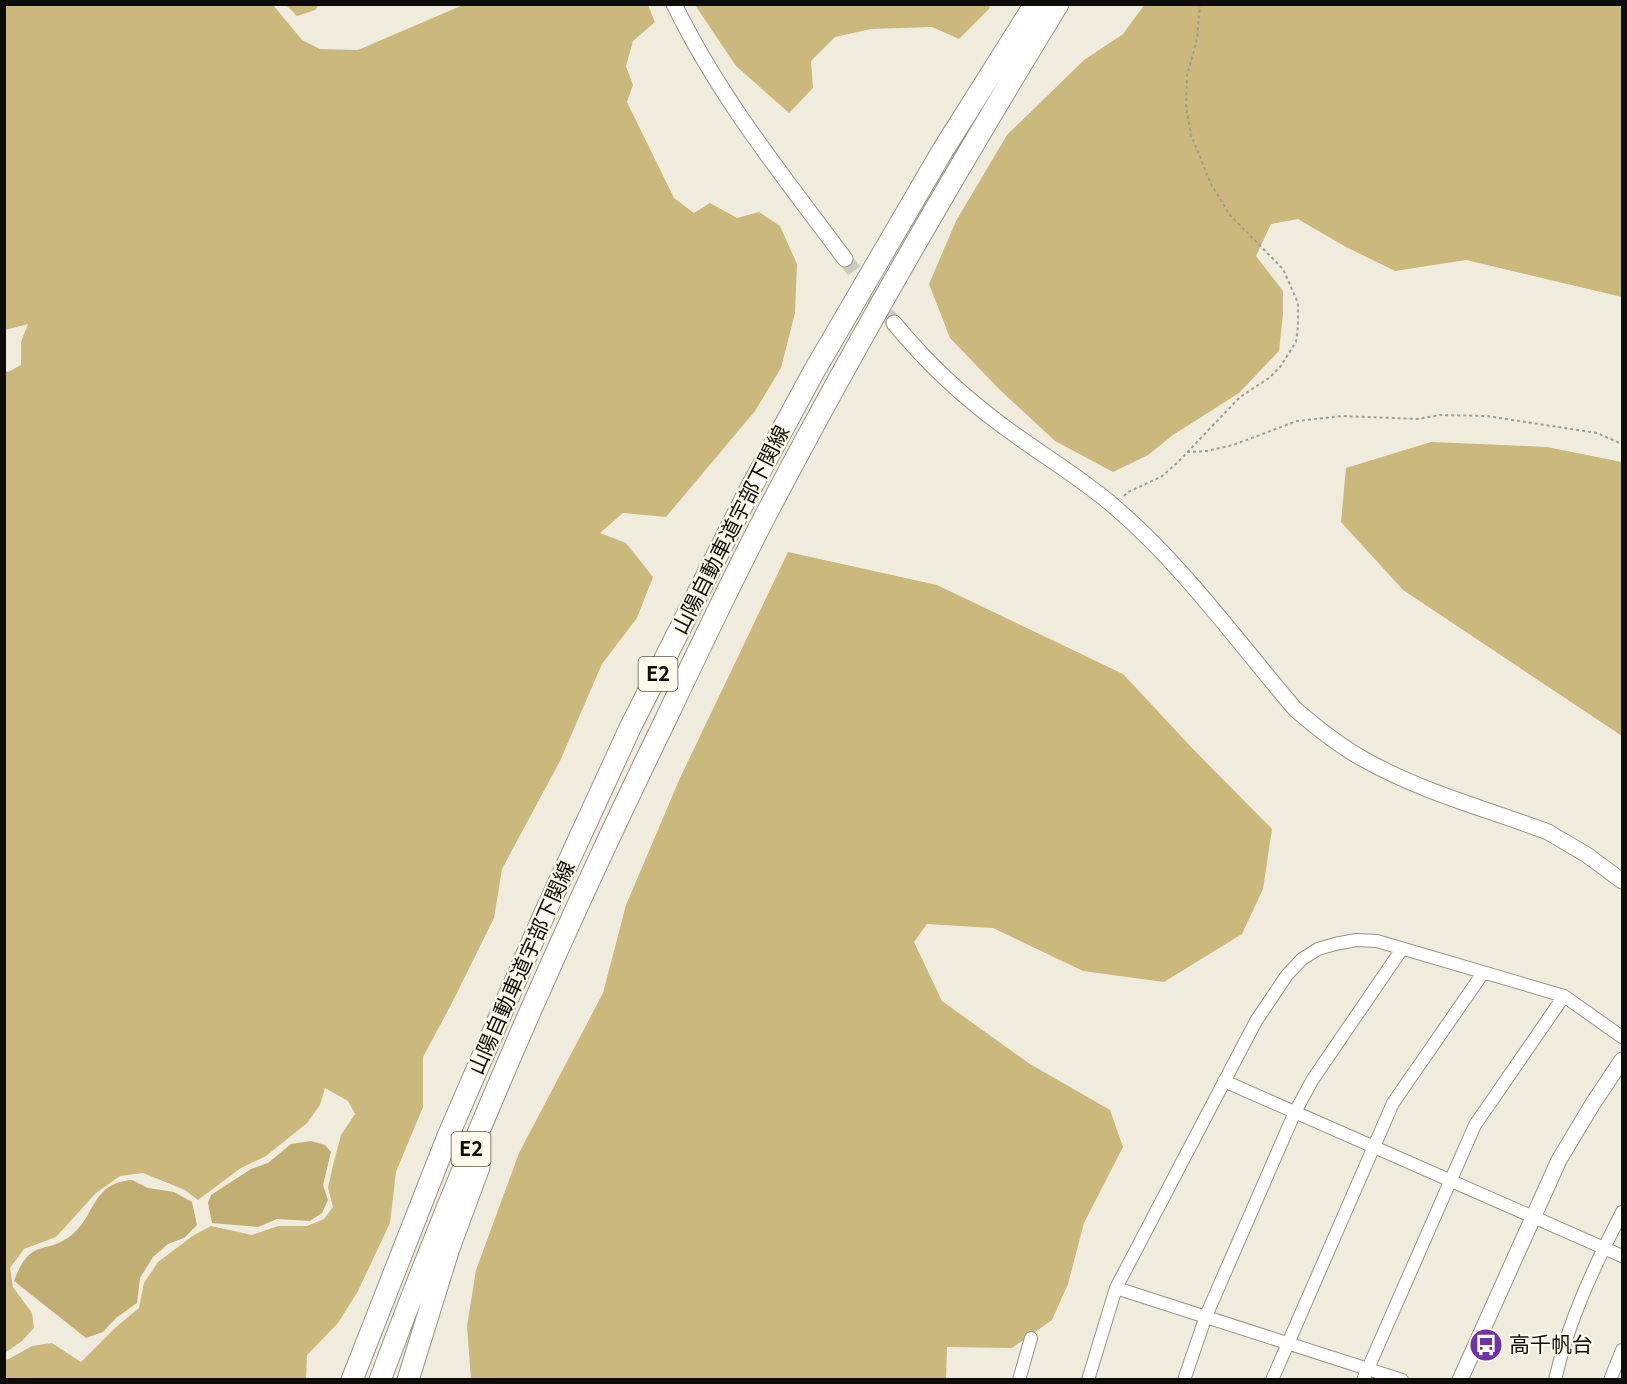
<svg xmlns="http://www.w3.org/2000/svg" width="1627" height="1384" font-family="Georgia,'Noto Sans JP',serif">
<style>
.forest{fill:#cab87d}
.water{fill:#c0ae73}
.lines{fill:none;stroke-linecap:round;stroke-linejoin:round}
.tertiary-tunnel{stroke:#cecabd;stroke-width:15;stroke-dasharray:15 8;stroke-linecap:butt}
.minor-casing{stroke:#969385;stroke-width:14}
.tertiary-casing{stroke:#969385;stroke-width:17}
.motorway-casing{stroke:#969385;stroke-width:23}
.path{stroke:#9f9b90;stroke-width:2;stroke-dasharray:3 3;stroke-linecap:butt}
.minor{stroke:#fff;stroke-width:12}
.tertiary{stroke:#fff;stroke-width:15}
.motorway{stroke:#fff;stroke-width:21}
.labels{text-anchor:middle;stroke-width:4.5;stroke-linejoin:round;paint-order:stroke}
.shield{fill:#fdf9eb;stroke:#56534c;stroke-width:1.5}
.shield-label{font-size:20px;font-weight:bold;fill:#0e0c08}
.street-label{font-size:21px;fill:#0e0c08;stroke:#fdf9eb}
.poi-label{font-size:21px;fill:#0e0c08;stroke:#fdf9eb;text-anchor:start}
</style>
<rect width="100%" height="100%" fill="#f0ecdd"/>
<path class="forest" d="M5,4L273,5L302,40L320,49L358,50L463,5H648L655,22L633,41L626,66L633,85L627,102L674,198L694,213L710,203L737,218L759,212L780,226L797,264L795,313L781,368L755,411L666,517L623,513L600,533L626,543L653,577L637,618L602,664L560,761L502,869L494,918L453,1001L423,1057V1107L396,1172L390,1223L358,1291L338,1323L307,1355L306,1379H5V1361L32,1346L52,1343L81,1362L116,1327L139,1308L144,1283L158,1262L194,1235L211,1226L252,1235L278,1226H307L324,1219L333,1207L328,1188L333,1165L341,1135L355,1114L348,1101L325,1088L320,1105L307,1123L266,1156L241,1168L198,1200L185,1190L143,1173L120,1176L96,1193L56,1237L24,1249L10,1268L13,1287L32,1313L34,1328L22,1341L5,1353L4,371L8,372L21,365V342L28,324L5,330Z
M1145,4L1622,5V297L1466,260L1395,271L1346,247L1298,219L1271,224L1256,256L1283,291V314L1279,351L1239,393L1173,435L1148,455L1113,472L1055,441L999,389L950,338L929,284L956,221L1007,135L1084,60L1123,34Z
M286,5H319L315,10L297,16Z
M695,5H990L989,9L959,39L932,27L871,29L835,37L811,61L813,88L789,113L736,66Z
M1431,442L1547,447L1622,462V736L1403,590L1341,522L1346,468Z
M788,552L937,585L1123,674L1193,749L1272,829L1263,889L1242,934L1164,982L1083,971L993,928L927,924L914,942L942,1001L1030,1064L1110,1110L1123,1147L1084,1223L1068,1284L1052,1320L1012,1348L947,1347L946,1379L471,1380L467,1326L476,1270L519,1153L603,993L626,905L680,778Z"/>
<path class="water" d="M311,1141L325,1145L331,1152L323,1185L328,1200L322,1213L310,1221L277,1219L258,1227L212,1223L208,1203L211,1195L251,1169L268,1163L291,1144Z
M132,1180L148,1188L174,1192L192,1202L197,1225L184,1238L168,1244L153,1257L140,1278L137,1303L116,1318L103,1332L86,1338L14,1281C31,1235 45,1257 73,1234C96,1214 92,1183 132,1180Z"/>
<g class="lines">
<path class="tertiary-tunnel" d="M845,259L894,323"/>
<defs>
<path id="minor" d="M1224,1081L1622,1256
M1116,1288L1402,1380
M1019,1380L1031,1338
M1088,1380L1116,1288L1256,1021L1287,975L1302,959L1318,949L1335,944L1356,940L1377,941L1564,996L1622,1037
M1184,1380L1206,1316L1295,1112L1313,1079L1402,949
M1272,1380L1393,1103L1483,973
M1363,1380L1475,1125L1564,996
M1555,1380C1568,1321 1595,1265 1622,1212
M1610,1380L1622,1350"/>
<path id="tertiary" d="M674,4C719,97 784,177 845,259
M894,323C926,362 962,396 1003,426C1040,454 1082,478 1117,509C1185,568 1237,641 1295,709C1317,728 1339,746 1365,760C1422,792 1487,809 1548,832L1587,855L1622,881
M1460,1380L1559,1160L1592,1105L1622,1060"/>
<path id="motorway" d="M352,1380L448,1136L544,915L630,728L751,488L813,373L943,150L1035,4
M380,1380C464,1156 560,936 665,721C699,649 733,577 770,507C860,336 957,169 1058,4
M408,1380L449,1248L479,1167"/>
</defs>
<use href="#minor" class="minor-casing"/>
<use href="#tertiary" class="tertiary-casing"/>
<use href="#motorway" class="motorway-casing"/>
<path class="path" d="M1187,452L1207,451L1233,445L1297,421L1342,416L1417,419L1440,415L1487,416L1597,433L1622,444
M1124,496L1128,492L1161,477L1177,463L1240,397L1269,378L1280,367L1296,342L1298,327V303L1283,269L1229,214L1211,184L1191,135L1186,105L1187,76L1197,39L1200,4"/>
<use href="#minor" class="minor"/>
<use href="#tertiary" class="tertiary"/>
<use href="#motorway" class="motorway"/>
</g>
<defs>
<symbol id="bus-disc" viewBox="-11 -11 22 22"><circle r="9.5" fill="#6f32a8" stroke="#fdf9eb"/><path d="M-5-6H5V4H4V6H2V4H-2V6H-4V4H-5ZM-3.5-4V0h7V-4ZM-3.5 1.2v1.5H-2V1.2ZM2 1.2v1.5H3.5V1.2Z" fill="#fff"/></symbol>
</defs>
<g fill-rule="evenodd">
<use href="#bus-disc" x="1467" y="1326" width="38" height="38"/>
</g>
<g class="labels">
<g class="shield">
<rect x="638.5" y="657" width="39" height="34" rx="4.5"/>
<rect x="451.5" y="1132" width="39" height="34" rx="4.5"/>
</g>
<g class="shield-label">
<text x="658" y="681">E2</text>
<text x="471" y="1156">E2</text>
</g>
<g class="street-label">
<text transform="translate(731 530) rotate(-63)" y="7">山陽自動車道宇部下関線</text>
<text transform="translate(522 968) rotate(-66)" y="7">山陽自動車道宇部下関線</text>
</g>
<g class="poi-label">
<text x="1509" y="1352">高千帆台</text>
</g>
</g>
<rect width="1627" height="1384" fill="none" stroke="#0e0c08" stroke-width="12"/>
</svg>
